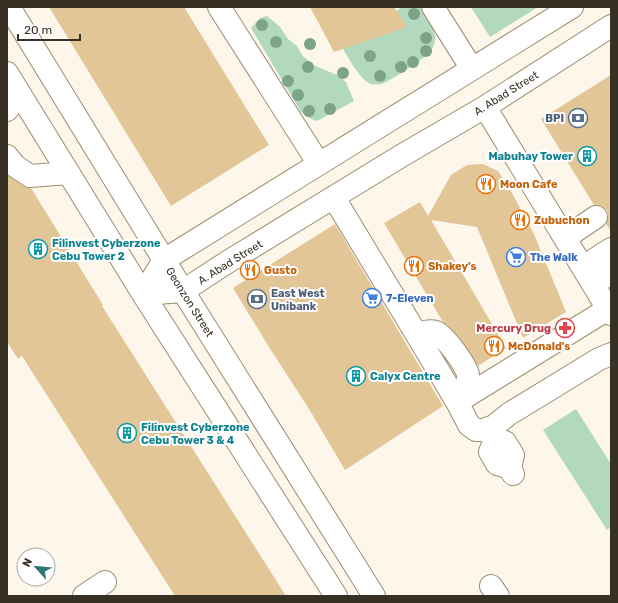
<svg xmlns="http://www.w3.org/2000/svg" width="618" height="603" font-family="Rubik,sans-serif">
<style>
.green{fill:#b2d9bd}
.building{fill:#e2c697}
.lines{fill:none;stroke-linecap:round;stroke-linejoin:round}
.minor-casing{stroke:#9d8c70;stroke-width:24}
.minor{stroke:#fff;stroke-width:22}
.tree{fill:#7ea488}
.labels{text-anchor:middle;stroke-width:4;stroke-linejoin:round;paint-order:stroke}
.street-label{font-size:11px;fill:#373024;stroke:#fff}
.service-label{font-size:11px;font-weight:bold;fill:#4e5e75;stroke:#fff;text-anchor:end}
.culture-label{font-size:11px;font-weight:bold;fill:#0d838f;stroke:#fff;text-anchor:start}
.food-label{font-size:11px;font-weight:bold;fill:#c56008;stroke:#fff;text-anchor:start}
.shop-label{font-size:11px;font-weight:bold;fill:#366cbe;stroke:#fff;text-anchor:start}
.health-label{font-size:11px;font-weight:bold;fill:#be3a42;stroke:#fff;text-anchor:end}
</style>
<rect width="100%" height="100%" fill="#fdf6ea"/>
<path class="green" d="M403,7H420C425,16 434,26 435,36C436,42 433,49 429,53C425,58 386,84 381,84C378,85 374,84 371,84C360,80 349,58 343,49L396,11Z
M471,7H538L490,37Z
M267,16L280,27L288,39L297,46L302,55L313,65L337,75L346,82L354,101L317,121L309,118L301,112L251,28L260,18Z
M576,409L611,464V527L607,530L543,430Z"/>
<path class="building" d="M49,7H184L269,145L171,206Z
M310,7H394L407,27L334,52Z
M611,75V231L606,224L608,216L607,210L601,206L594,205L541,119Z
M483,164L498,171L512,193L534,234L566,312L523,338L477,227L431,220L506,348L478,366L470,352L459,337L448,325L443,322L384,223L420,202L428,216L451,175L467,165Z
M7,175L23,186L31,188L103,305L102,306L286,596H175L22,356L18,359L7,342Z
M335,224L443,406L345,470L309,409L269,347L233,288Z"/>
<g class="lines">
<defs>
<path id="minor" d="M9,7L183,291L374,596
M219,7L319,164
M433,7L472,69
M7,73L143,294L336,596
M485,107L611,314
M7,110L20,94
M7,156L15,166L30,176L69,173
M334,198L417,335L457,402L469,425L476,430H485L494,426L509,414L599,359L611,354
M565,238L596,217
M583,267L611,249
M593,284L611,273
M143,294L183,291L226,263L401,156L485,107L611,26
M143,294L164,260L572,7
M417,335C424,332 429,330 436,332C444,335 467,366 468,375C469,382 463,392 460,399
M457,402L608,309
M488,428L495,439L505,442L513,455L510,468
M495,439L490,452L497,464L510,468L513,474
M491,586L498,596
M84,596L105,582"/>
</defs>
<use href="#minor" class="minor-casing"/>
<use href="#minor" class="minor"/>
</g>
<g class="tree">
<circle cx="414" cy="14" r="6"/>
<circle cx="262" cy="25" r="6"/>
<circle cx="426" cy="38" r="6"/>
<circle cx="276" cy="42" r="6"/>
<circle cx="310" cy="44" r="6"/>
<circle cx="426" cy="51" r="6"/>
<circle cx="370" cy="56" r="6"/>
<circle cx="413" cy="62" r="6"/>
<circle cx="308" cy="67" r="6"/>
<circle cx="401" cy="67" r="6"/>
<circle cx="343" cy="73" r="6"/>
<circle cx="380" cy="76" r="6"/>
<circle cx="288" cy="81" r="6"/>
<circle cx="298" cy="95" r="6"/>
<circle cx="330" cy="109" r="6"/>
<circle cx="309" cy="111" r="6"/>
</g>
<defs>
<symbol id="bank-ring" viewBox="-11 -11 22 22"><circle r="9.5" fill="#fff" stroke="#5c6f8a" stroke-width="1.5"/><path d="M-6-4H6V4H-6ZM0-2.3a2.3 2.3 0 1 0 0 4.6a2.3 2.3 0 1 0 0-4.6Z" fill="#5c6f8a"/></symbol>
<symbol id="building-ring" viewBox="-11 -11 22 22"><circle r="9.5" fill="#fff" stroke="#0f9aa8" stroke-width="1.5"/><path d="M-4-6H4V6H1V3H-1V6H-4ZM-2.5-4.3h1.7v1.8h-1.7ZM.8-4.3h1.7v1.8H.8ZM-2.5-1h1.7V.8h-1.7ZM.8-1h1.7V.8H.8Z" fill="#0f9aa8"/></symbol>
<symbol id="restaurant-ring" viewBox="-11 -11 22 22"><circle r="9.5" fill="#fff" stroke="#e8710a" stroke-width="1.5"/><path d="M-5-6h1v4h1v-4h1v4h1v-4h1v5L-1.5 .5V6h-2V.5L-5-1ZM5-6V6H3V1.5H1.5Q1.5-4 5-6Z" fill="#e8710a"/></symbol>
<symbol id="supermarket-ring" viewBox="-11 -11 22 22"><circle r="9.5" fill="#fff" stroke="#3f7fe0" stroke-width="1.5"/><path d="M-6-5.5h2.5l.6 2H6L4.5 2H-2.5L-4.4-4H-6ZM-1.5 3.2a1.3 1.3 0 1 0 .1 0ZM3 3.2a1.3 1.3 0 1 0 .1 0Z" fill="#3f7fe0"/></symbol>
<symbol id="pharmacy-ring" viewBox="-11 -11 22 22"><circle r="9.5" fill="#fff" stroke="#e0444e" stroke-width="1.5"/><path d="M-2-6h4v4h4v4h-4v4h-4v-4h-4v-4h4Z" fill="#e0444e"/></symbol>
</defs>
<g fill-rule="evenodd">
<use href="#bank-ring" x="567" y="107" width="22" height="22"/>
<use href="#building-ring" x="576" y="145" width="22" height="22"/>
<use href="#restaurant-ring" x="475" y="173" width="22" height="22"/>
<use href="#restaurant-ring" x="509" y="209" width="22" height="22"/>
<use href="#building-ring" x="27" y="238" width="22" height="22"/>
<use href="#supermarket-ring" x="505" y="246" width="22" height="22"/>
<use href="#restaurant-ring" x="403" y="255" width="22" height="22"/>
<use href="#restaurant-ring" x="239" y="259" width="22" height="22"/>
<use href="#supermarket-ring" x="361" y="287" width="22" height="22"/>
<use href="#bank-ring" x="246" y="288" width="22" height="22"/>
<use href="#pharmacy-ring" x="554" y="317" width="22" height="22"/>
<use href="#restaurant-ring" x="483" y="335" width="22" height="22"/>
<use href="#building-ring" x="345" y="365" width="22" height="22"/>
<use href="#building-ring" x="116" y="422" width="22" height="22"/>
</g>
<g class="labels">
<g class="street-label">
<text transform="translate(506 93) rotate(-32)" y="4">A. Abad Street</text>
<text transform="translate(230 262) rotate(-32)" y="4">A. Abad Street</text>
<text transform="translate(190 302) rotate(58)" y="4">Geonzon Street</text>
</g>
<g class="service-label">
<text x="564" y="122">BPI</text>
<text x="271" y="297" text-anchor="start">East West<tspan x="271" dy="13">Unibank</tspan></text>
</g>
<g class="culture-label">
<text x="573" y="160" text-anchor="end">Mabuhay Tower</text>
<text x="52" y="247">Filinvest Cyberzone<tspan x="52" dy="13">Cebu Tower 2</tspan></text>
<text x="370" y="380">Calyx Centre</text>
<text x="141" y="431">Filinvest Cyberzone<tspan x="141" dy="13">Cebu Tower 3 &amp; 4</tspan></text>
</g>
<g class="food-label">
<text x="500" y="188">Moon Cafe</text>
<text x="534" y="224">Zubuchon</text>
<text x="428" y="270">Shakey's</text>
<text x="264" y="274">Gusto</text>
<text x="508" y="350">McDonald's</text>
</g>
<g class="shop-label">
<text x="530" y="261">The Walk</text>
<text x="386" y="302">7-Eleven</text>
</g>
<g class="health-label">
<text x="551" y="332">Mercury Drug</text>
</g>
</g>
<rect width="618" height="603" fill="none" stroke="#373024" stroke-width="16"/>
<g transform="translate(36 567) rotate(297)"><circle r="19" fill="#ffffff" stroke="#afaca7"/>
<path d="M0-3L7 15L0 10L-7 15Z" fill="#2c7674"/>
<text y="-6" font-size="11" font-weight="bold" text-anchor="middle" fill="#373024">N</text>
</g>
<path d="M18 34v6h62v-6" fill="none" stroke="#373024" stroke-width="2"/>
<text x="24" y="34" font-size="12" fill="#373024" stroke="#ffffff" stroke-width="3" paint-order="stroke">20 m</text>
</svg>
